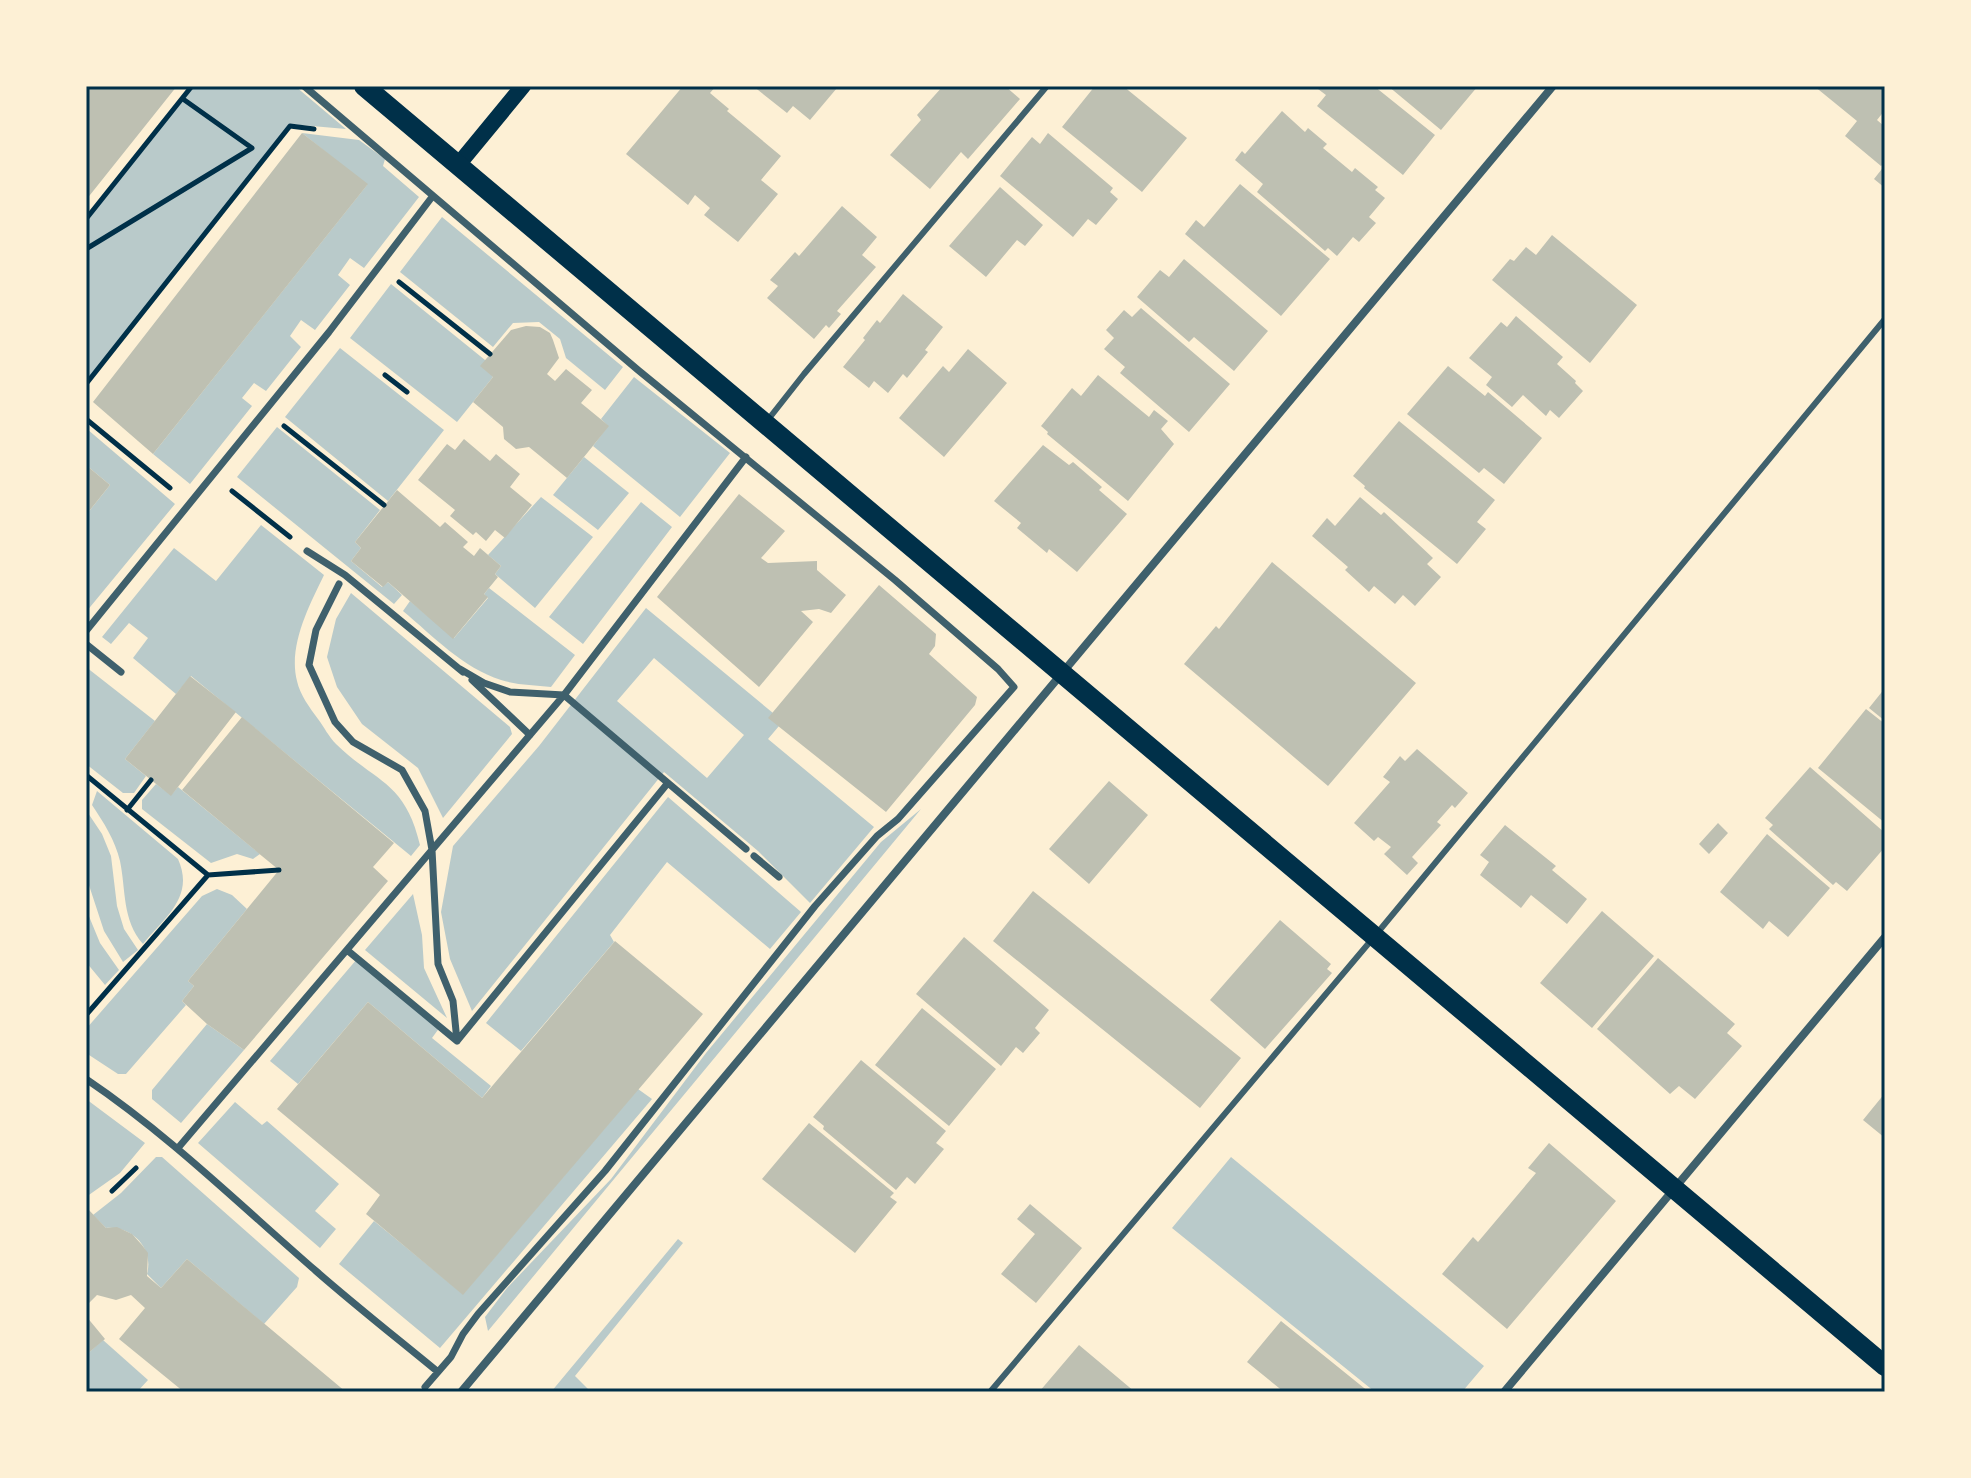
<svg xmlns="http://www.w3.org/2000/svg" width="1971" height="1478" font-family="'Noto Sans',sans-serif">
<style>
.green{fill:#b9caca;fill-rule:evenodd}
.building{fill:#bec0b2}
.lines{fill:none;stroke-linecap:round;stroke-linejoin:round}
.path{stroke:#003049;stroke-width:5}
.service{stroke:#3f606c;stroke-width:6}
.pedestrian{stroke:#3f606c;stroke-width:7}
.minor{stroke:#3f606c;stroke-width:8}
.secondary{stroke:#003049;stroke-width:16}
.primary{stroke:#003049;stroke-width:20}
.neatline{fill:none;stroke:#003049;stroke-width:3}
</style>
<rect width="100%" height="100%" fill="#fdf0d5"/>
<path class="green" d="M194,86H295L346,129L289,124L86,384V219Z
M302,133L359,140L385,159L383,166L419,197L364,268L350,258L338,275L350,285L315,330L301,320L290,336L301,347L266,391L254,383L242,398L252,406L190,484L153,454L367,185Z
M442,217L623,367L605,390L566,358L560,339L539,322L513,323L493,347L400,272Z
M391,284L485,360L493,377L457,422L350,338Z
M340,348L444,430L388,501L285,417Z
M634,377L730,453L680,517L593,446L608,426L601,419Z
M277,427L380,510L355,542L361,548L351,561L382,587L388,582L402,595L394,604L237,477Z
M87,429L175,504L86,612V515L110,485L86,465Z
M584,457L629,493L598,530L553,495Z
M541,497L593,537L535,608L495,574L501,566L488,555Z
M641,502L672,527L583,644L549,617Z
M261,525L324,575C309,606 288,646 297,681C300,695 310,708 318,719C324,727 329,737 336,744C376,783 405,781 420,845L411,856L191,676L176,694L133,658L148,638L129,623L111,644L102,637L174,548L216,581Z
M489,588L575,655L551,687C534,685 517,685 501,680C463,668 433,636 403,611L410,601L454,638L488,598L484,594Z
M351,593L510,727L512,734L443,818L418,768L362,724L337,687L327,657L336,619Z
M646,608L773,713L779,726L768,739L874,827L810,903L758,851L664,772L472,1011L450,959L441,912L453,846L539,746ZM654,658L744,735L707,778L617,701Z
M86,667L155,721L125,759L146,776L134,793H123L86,764Z
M156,784L171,795L178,787L260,854L253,859L237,854L211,863L142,809V800Z
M97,791L178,859C195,897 165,917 143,944C122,920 126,890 120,861C115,840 104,823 92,805Z
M668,797L801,912L770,949L667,862L610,935L614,942L521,1051L486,1023Z
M921,809L488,1331L485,1317L507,1288L611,1179L706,1053L881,842Z
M86,810L102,834L111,856L117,906L124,929L138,950L123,962L104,931L86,876Z
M217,889L232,895L247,909L188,981L194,986L182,1001L186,1005L126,1074H118L86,1053V1029L202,896Z
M413,894L422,935L424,968L447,1018L365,950Z
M86,909L100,943L119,970L105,985L86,962Z
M357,959L440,1027L432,1038L491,1086L482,1098L368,1002L298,1084L270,1061Z
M207,1024L244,1050L181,1123L152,1099V1090Z
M638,1089L652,1099L440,1348L339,1264L374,1221L463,1294Z
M86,1099L145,1143L120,1173L86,1197Z
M235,1102L262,1125L267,1121L339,1184L315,1211L336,1229L320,1248L198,1143Z
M156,1157H162L299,1278L297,1287L264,1324L187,1259L161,1288L147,1274C154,1248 132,1226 106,1228L93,1215L121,1193Z
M1231,1157L1484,1366L1462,1392H1375L1172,1228Z
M678,1239L683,1243L575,1376L591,1392H551Z
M103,1340L148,1380L137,1392H86V1355Z"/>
<path class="building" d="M86,86H177L86,200Z
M683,86H716L710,93L729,109L727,111L781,156L761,180L778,194L738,242L704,215L710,208L695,195L688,205L626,154Z
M753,86H835L837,88L810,120L793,106L787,113Z
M943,86H1005L1020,99L968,159L961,152L930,189L890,155L921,120L917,115Z
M1095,86H1123L1187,138L1142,192L1062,127Z
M1314,86H1374L1435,135L1403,175L1317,106L1326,95Z
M1388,86H1478L1441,130Z
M1814,86H1885V110L1877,120L1885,127V162L1881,166L1845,136L1857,121Z
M1282,111L1305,132L1308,128L1327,144L1323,148L1352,172L1355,168L1378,187L1375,190L1385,198L1369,217L1376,223L1359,242L1353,237L1337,256L1328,248L1325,251L1257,192L1263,184L1235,160L1242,151L1245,154Z
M302,133L368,184L153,454L93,402Z
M1048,133L1113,188L1110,192L1118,199L1096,225L1088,219L1073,237L1000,176L1032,137L1040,144Z
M1885,165V188L1874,179Z
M1240,184L1330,259L1281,316L1185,234L1196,220L1204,227Z
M1000,187L1043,225L1025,246L1017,240L986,277L949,246Z
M842,206L877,237L862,255L876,267L837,311L841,314L829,328L826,325L814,339L767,298L778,286L770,280L795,252L799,256Z
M1552,235L1637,305L1590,363L1492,280L1510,259L1514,261L1526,247L1536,255Z
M1184,259L1268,331L1234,371L1194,337L1189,342L1137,297L1160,270L1169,277Z
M903,294L943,327L925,350L928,352L907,378L903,374L888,393L874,381L869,388L843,367L865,340L863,338L877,320L880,323Z
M1141,308L1230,384L1189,432L1120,373L1125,367L1104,349L1114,338L1106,330L1124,310L1132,317Z
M1516,316L1563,357L1557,364L1576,381L1575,383L1583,391L1559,418L1550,410L1546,416L1523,395L1512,407L1486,385L1492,377L1469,358L1501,322L1507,327Z
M526,326L540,327L550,333L553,340L559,358L547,374L555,381L566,369L592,390L581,403L609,426L567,478L529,447L516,449L504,439L503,427L473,402L493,377L480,366L511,330Z
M968,349L1007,383L944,457L899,418L943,366L949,372Z
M1448,366L1485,396L1488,392L1542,438L1504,484L1484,468L1479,473L1407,414Z
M1098,375L1149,417L1154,410L1168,421L1161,429L1174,444L1128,501L1047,434L1048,432L1041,426L1072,388L1081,396Z
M1399,421L1495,500L1477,522L1486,529L1457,564L1364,488L1365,486L1353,476Z
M464,439L490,461L496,454L520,474L510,487L532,505L505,538L495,530L486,541L476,532L473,535L450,516L455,510L418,480L447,444L455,450Z
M1043,445L1069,465L1073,462L1102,487L1099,490L1127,514L1077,572L1049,549L1047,553L1017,528L1021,523L994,501Z
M86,465L110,485L86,515Z
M397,490L440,527L445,522L468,542L463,547L474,556L480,548L501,566L495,574L498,577L484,594L488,597L453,639L388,582L383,587L351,561L361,548L355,542Z
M739,494L785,531L761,558L768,563L817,561V570L846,595L831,613L819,609L801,611L813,622L759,687L657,597Z
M1360,497L1381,515L1384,512L1433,558L1427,564L1441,577L1415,606L1403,595L1395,604L1374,586L1369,592L1345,570L1348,567L1312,536L1327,518L1335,526Z
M1272,562L1416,683L1328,786L1184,664L1216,626L1219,629Z
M879,585L936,634L935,646L929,654L977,697L975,705L886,812L768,718Z
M190,676L236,712L171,796L125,759Z
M1885,688V721L1869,708Z
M1866,709L1885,724V823L1818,768Z
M242,717L394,843L373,867L388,881L244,1050L207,1024L182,1001L194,986L188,981L279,870L182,790Z
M1417,749L1468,793L1455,808L1452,805L1437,822L1441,825L1412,857L1418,863L1407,875L1384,854L1391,847L1378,837L1374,841L1354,823L1390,782L1383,777L1400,756L1405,761Z
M1810,767L1885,833V847L1847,891L1836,882L1833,885L1769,829L1773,825L1765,818Z
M1109,781L1148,815L1089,884L1049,849Z
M1718,823L1728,833L1709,854L1699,844Z
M1505,825L1556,866L1552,870L1587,899L1567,924L1531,895L1521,908L1480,875L1489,862L1480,855Z
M1767,834L1830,888L1788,937L1769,921L1763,929L1720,892Z
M1033,891L1241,1058L1200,1108L993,941Z
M1602,911L1654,956L1592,1028L1540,983Z
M1280,920L1331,964L1327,969L1332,973L1265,1049L1210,1000Z
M964,937L1049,1010L1035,1028L1040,1033L1023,1053L1016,1047L1001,1066L916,994Z
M615,941L703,1014L463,1295L366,1214L380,1195L277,1109L368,1002L482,1098Z
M1658,958L1735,1024L1727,1033L1742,1046L1695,1099L1679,1086L1670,1094L1597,1029Z
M922,1008L996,1069L949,1126L875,1065Z
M861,1060L946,1131L936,1143L944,1149L915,1184L907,1177L896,1190L823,1129L824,1126L813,1117Z
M1885,1093V1138L1863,1120Z
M809,1123L894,1193L890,1197L897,1202L855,1253L762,1179Z
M1549,1143L1616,1201L1507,1329L1442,1274L1473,1237L1478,1242L1536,1173L1528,1168Z
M1030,1204L1082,1248L1036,1303L1001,1274L1035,1234L1017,1219Z
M88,1209L106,1228L117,1227L132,1234L142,1245L148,1253L147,1276L161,1288L187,1259L346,1392H184L119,1339L145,1308L131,1295L116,1300L97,1295L86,1306Z
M86,1316L105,1339L86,1355Z
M1281,1321L1369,1392H1284L1247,1362Z
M1079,1345L1135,1392H1039Z"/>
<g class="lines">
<path class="path" d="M86,219L192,86
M86,249L252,148L183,99
M399,282L490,354
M385,375L407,392
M86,384L290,126L314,129
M86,419L170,488
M284,426L384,505
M232,491L290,537
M86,775L208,875L86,1015
M127,810L151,780
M208,875L279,870
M112,1191L136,1168"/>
<path class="service" d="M767,421L804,374L1047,86
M990,1392L1374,937L1885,319"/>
<path class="pedestrian" d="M304,86L638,370L895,580L998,669L1014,687L898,819L877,836L815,906L605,1171L478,1314L463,1334L451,1357L425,1387
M307,551L345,575L463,672
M339,584L316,630L309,665L335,722L353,742L402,770L425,811L432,850L438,964L453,1001L457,1041
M86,631L329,332L432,197
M86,644L121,672
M460,669L484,683L510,692L564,695L746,849
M472,680L530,735
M754,856L779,877
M347,950L457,1041L667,784
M86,1079C169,1135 240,1205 316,1271C356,1306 398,1339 438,1372
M178,1148L564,695L746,457"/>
<path class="minor" d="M461,1392L1553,86
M1504,1392L1885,937"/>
<path class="secondary" d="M458,165L523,86"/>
<path class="primary" d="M364,86L1885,1366"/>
</g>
<rect width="1971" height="1478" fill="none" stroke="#fdf0d5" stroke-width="176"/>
<rect x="88" y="88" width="1795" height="1302" class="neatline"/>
</svg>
